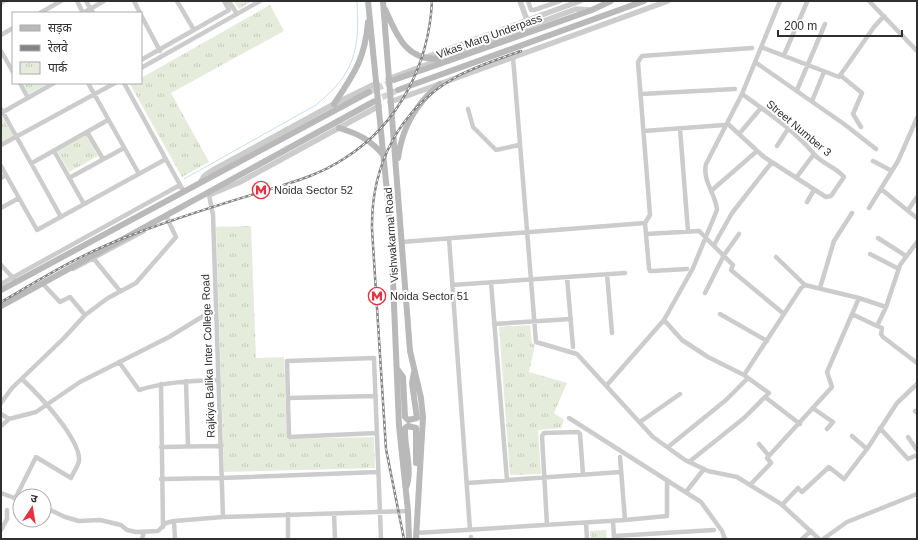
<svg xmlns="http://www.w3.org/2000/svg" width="918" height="540" font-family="Helvetica,'Noto Sans Devanagari',sans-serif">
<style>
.park{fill:url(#park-tufts)}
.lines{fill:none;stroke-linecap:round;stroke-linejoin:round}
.stream{stroke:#c9deec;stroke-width:1}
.secondary-tunnel{stroke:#d5d5d5;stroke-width:6;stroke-dasharray:6 3;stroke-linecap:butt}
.minor{stroke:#ccc;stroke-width:4.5}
.tertiary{stroke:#ccc;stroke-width:5.5}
.secondary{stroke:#b9b9b9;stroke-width:6}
.rail-casing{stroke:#848484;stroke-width:2.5}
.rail{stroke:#fff;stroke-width:1;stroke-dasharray:3;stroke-linecap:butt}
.labels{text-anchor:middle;stroke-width:4;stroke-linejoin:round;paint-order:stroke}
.street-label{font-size:11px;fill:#2f2f2f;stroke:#fff}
.poi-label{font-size:11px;fill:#2f2f2f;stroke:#fff;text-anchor:start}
</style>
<defs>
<pattern id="park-tufts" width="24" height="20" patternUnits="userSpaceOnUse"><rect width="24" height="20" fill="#e5ecdc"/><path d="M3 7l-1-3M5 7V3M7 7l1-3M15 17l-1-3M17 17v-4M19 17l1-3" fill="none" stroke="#c5cbbd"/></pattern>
</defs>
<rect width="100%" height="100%" fill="#fff"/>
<path class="park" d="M234,1H252L239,9Z
M270,5L284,31L171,93L209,162L182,177L130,84L141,83V78Z
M23,83H49L29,94Z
M1,115L14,137L1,143Z
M86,135L98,156L69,172L57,151Z
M251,226L256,358L284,357L287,439L374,437L375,468L224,472L216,227Z
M530,325L532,343L535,345L529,372L567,383L554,413L564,420L561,428L538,430L541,474L510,475L499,327Z
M606,530L607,539H591L590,531Z"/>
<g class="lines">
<path class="stream" d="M184,179L316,105C355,73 360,50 357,1"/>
<path class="secondary-tunnel" d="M369,92L393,81
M374,101L398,90"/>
<path class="minor" d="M77,1L83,13
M86,1L93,13
M134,1L140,13
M177,1L194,30
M229,1L237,14
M528,1L531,10H534L560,1
M869,1L917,51
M1,3L4,1
M40,13L61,1
M83,13L104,1
M141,15L160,51
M1,35L13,28
M761,47L839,77L874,27L884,16
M1,51L13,72
M784,55L807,2
M513,57L536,342L577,354L653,437L685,460L708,471L737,477L781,504L819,539
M141,60L229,10L224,1
M755,62L844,124L876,149
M141,68L260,1
M840,75L862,93L853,114L861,127
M20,83L28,98
M88,83L139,174
M124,83L184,192
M797,90L825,24
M641,94L735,89
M812,101L824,72
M1,109L61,217
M468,109L473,127L496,150L519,145
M3,112L54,83
M728,124L764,157L826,197L831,196L844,177C836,167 822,164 814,154C795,131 767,112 742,94
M680,129L688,231
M644,131L724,125
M87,132L103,159
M739,134L761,108
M1,145L115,83
M777,146L788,129
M54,151L84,204
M873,161L892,171
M32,163L108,120
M1,166L37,230L166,159
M1,178L6,175
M69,178L124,148
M796,178L814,154
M881,189L917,218
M711,191L757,151
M209,195L213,215L223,517
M807,202L814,190
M1,208L19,198
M869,208L898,161L917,118
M908,210L917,197
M646,234L699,231L733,265L731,270L784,314
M449,238L470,530
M878,238L906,256
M402,242L645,223
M714,245L732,213L772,162
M870,254L899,269
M94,259L120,291
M1,265L14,279
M73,269L144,231
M687,269L653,271H650L649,268L645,223L650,215L638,62L642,56L752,48
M607,274L612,333
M567,277L573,347
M491,282L507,480
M1,284L180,185
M44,285L60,302L70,297L85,315
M452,285L625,273
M820,288L834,241L852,213
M705,293L724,255L739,234
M859,298L886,307L900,265L917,242
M720,314L767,341
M852,314L877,326L886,307
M664,320L682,340L708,357L744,375L769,393L744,418L689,462
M494,324L571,319
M877,326L882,328L881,334L883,337L917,363
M119,362L139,390C165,382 190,381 218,380
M744,375L801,288L805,285
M186,381L188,446
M161,384L163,527
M607,385L664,320L693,268L717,210C716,194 702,181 706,164L742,94L780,1
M765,397L800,424
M288,398L376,396
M1,403L12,388L64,338L85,315L108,298L136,283L176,237L167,218
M814,409L833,422L827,429
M915,411L917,413
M1,414L9,419L36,412L80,382L169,337L205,315L216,313
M569,418L701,502L722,531L725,539
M640,422L680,394
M1,426L9,419
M880,428L908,459L917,455
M377,433L289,437L287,361L374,358C376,418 379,479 381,539
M908,437L917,450
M759,444L769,456
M161,447L220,446
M668,447L726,400L748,378
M867,449L897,403L917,384
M620,457L625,520
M161,479L221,478L378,472
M467,483L621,472
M750,485L771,463L767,458L832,387L827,372L859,298L805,285L776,257
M686,492L704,469
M1,493L20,500
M15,499L36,457L71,478C73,473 78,466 79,461C81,439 38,394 22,379
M782,505L798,488L802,492L829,467L844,479L867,449L852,436
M44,507L65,517L79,521L100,520L121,525L127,530L136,532L158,531L166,523L174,521L223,517L408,511
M334,514L335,539
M174,521L175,539
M613,521L614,537
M586,523L587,539
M547,525L542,436L544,433L578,432L580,434L583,474
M1,530L7,519V510
M416,533L625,520L667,516V480
M614,536L714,530
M471,537V539
M142,539L144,532
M288,539V514
M802,539L811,531
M823,539L847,522L917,494"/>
<path class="tertiary" d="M520,1L527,20
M424,58L580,1
M388,79L576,9L591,10
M390,102L668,1
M200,183L204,176L213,170L334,104L377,83
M208,193L209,195L240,182L379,106"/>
<path class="secondary" d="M368,1L391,232L399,426L408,511L409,539
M383,1L410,351L421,398L423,417L416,539
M385,9C397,35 405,60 439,59
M394,80L592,10L611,1
M398,90L644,1
M334,104C354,74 365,59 368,22
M339,128C359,134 371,140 384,156
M398,158C402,128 416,103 440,84
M1,290L369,92
M1,306L373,102
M398,370L403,377L405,417L408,420L417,418L412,383L414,372
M406,488C413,469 404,447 405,428L408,426L416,428V463"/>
<defs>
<path id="rail" d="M1,302C41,279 81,254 124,238C169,220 215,206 261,192C290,183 320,175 345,158C399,124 429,64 432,1
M404,539L386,449L372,229C371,165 399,109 456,77C476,66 499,59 521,51"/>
</defs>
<use href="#rail" class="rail-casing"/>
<use href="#rail" class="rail"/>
</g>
<defs>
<symbol id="metro-ring" viewBox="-11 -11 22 22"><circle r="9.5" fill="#fff" stroke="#e53140" stroke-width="1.5"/><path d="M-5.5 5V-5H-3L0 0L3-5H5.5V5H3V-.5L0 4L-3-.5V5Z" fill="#e53140"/></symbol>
</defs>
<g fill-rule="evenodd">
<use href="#metro-ring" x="251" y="180" width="20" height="20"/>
<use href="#metro-ring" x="367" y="286" width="20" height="20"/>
</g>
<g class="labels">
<g class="street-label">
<text transform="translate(489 36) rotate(-20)" y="4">Vikas Marg Underpass</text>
<text transform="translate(799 128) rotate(40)" y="4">Street Number 3</text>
<text transform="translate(391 235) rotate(-94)" y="4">Vishwakarma Road</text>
<text transform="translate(208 356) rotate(-92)" y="4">Rajkiya Balika Inter College Road</text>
</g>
<g class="poi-label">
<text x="274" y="194">Noida Sector 52</text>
<text x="390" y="300">Noida Sector 51</text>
</g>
</g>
<rect width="918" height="540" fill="none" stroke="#2f2f2f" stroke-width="4"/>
<rect x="12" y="12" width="130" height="72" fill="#ffffff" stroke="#acacac"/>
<rect x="20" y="25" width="20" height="6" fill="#b9b9b9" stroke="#acacac"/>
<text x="48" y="32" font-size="12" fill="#2f2f2f">सड़क</text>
<rect x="20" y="45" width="20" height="6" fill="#848484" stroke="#acacac"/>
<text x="48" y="52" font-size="12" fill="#2f2f2f">रेलवे</text>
<rect x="20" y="62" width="20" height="12" fill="url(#park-tufts)" stroke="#acacac"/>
<text x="48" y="72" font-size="12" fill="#2f2f2f">पार्क</text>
<g transform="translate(32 508) rotate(12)"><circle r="19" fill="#ffffff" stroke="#acacac"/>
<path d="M0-3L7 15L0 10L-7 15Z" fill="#e53140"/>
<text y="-6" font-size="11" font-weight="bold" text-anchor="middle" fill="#2f2f2f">उ</text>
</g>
<path d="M778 30v6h124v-6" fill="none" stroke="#2f2f2f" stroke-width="2"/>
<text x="784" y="30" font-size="12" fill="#2f2f2f" stroke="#ffffff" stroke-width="3" paint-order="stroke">200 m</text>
</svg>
